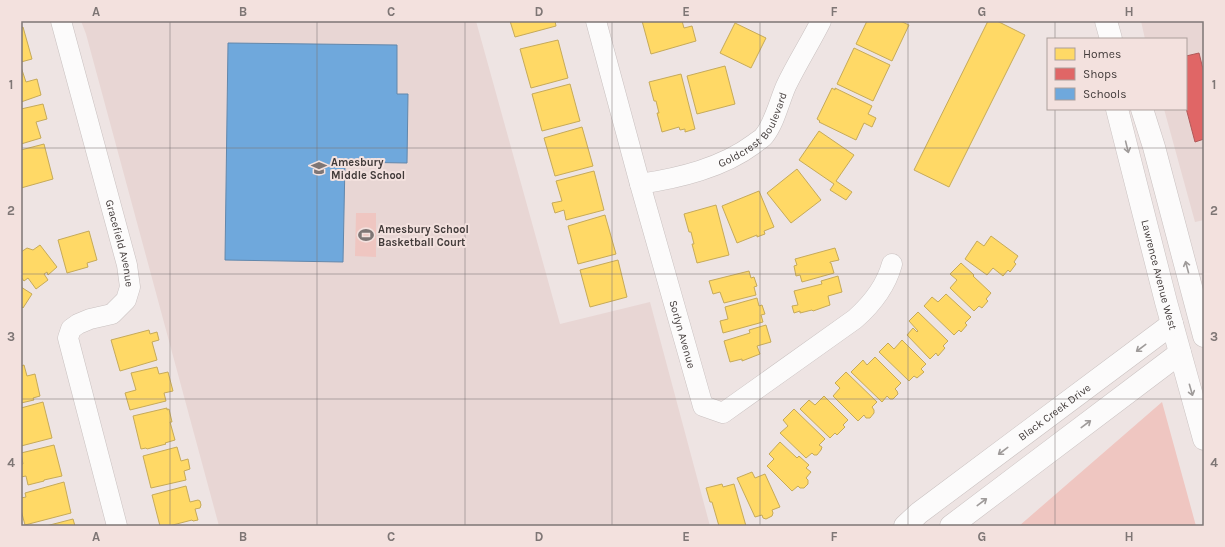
<svg xmlns="http://www.w3.org/2000/svg" width="1225" height="547" font-family="Karla,sans-serif">
<style>
.built{fill:#e8d6d4}
.green{fill:#efc6c1}
.homes{fill:#ffd966;stroke:#c6aa59}
.shops{fill:#e06666;stroke:#b15959}
.schools{fill:#6fa8dc;stroke:#6287ab}
.lines{fill:none;stroke-linecap:round;stroke-linejoin:round}
.minor-casing{stroke:#c9c1c0;stroke-width:21}
.major-casing{stroke:#c9c1c0;stroke-width:23}
.highway-casing{stroke:#c9c1c0;stroke-width:23}
.minor{stroke:#fcfbfb;stroke-width:20}
.major{stroke:#fcfbfb;stroke-width:22}
.highway{stroke:#fcfbfb;stroke-width:22}
.oneway{stroke:#9f9b9a}
.grid{fill:none;stroke:#7e7675;stroke-width:1;stroke-opacity:0.55}
.labels{text-anchor:middle;stroke-width:4;stroke-linejoin:round;paint-order:stroke}
.street-label{font-size:11px;fill:#423b3a;stroke:#f3e1de}
.poi-label{font-size:11px;font-weight:bold;fill:#423b3a;stroke:#f3e1de;text-anchor:start}
.neatline{fill:none;stroke:#7e7675;stroke-width:1.5}
.grid-label{font-size:13px;text-anchor:middle;font-weight:bold;fill:#7e7675}
</style>
<rect width="100%" height="100%" fill="#eee4e3"/>
<path class="built" d="M81,21H476L560,324L650,302L710,526H219L86,34Z
M1141,21H1204V220L1195,222L1164,109H1186V39H1145Z"/>
<path class="green" d="M356,213H376V257L355,256Z
M1162,402L1196,526H1019Z"/>
<path class="homes" d="M510,21H555L556,26L515,37Z
M642,21H682L684,28L692,26L696,41L651,54Z
M867,21H900L909,25L892,61L856,44Z
M988,21H997L1025,35L949,187L914,170Z
M735,23L766,38L751,68L720,53Z
M23,27L32,59L21,62V28Z
M558,40L568,78L531,88L520,49Z
M854,48L890,65L873,101L837,84Z
M725,66L735,104L697,114L687,76Z
M21,67L26,82L37,79L41,95L21,102Z
M681,74L695,129L685,132V129L680,130L679,127L662,132L657,113H659L656,101H654L649,82Z
M570,84L580,121L542,131L532,94Z
M832,88L835,90V88L872,106L868,114L876,118L872,127L864,123L856,140L819,122L820,121L817,119Z
M43,104L47,119L36,122L41,138L21,144V109Z
M582,127L593,166L555,176L544,138Z
M819,131L854,155L836,181L852,192L846,200L830,190L834,184L799,160Z
M44,144L53,179L21,188V150Z
M797,169L821,200L791,223L767,193Z
M594,171L604,210L566,220L564,210L555,213L552,203L562,201L556,181Z
M759,191L774,227L764,231L765,234L757,237V235L737,243L722,206Z
M716,205L729,255L697,263L692,244H694L691,232H689L684,214Z
M605,215L616,254L578,264L568,226Z
M89,231L97,260L87,263L88,267L67,273L58,240Z
M991,236L1018,256L1014,262L1016,264L1010,272L1008,270L1003,276L993,268L987,275L965,259L977,241L984,246Z
M40,245L57,267L48,275L47,272L44,274L48,280L36,289L28,278L24,281L21,277V252L27,248L33,250Z
M835,248L839,260L830,262V263H831L834,273L802,282L800,275L796,276L794,266L797,265L795,259Z
M618,260L627,297L590,307L580,270Z
M961,263L974,275L973,276L991,293L986,299L988,301L982,308L979,306L974,311L950,288L957,280L950,274Z
M749,271L751,278L754,277L757,286L754,287L756,295L724,303L720,292L713,294L709,281Z
M838,276L842,292L828,296L830,305L813,311L812,310L800,313V311L794,313L792,306L798,305L794,291L822,284L821,281Z
M21,287L32,294L23,308L21,306Z
M946,294L971,317L965,323L967,325L961,332L959,330L954,335L924,306L932,297L938,302Z
M757,298L759,306L762,305L765,314L761,315L763,322L723,333L720,321L728,319L725,307Z
M918,312L948,341L943,346L945,348L938,356L936,353L930,359L907,335L913,328L917,332L918,331L909,321Z
M766,325L771,342L757,346L760,354L742,361V359L730,362L724,341L750,333L749,330Z
M149,330L150,334L157,332L159,340L152,342L157,360L120,371L111,340Z
M902,340L926,364L921,369L924,372L917,378L914,376L909,381L879,352L888,343L894,349Z
M875,357L901,383L895,389L897,391L898,394L893,399H890L887,396L882,402L851,372L863,360L867,365Z
M24,365L27,376L35,374L40,396L33,398L34,400L21,403V366Z
M157,367L159,374L168,372L173,391L164,393L166,401L130,410L125,393L136,390L131,373Z
M846,372L877,402L872,407L874,410V413L870,418H866L864,415L858,421L833,396L840,388L835,383Z
M824,396L848,420L843,425L845,427L837,435L835,433L830,438L800,409L809,400L815,405Z
M43,402L52,438L21,446V408Z
M167,408V410L169,409L172,422H170L175,440L165,443L166,444L147,449L146,448L141,449L133,416Z
M794,409L825,439L819,445L822,447L821,450L817,455H814L812,453L806,458L780,433L788,426L783,420Z
M780,442L797,458L799,456L809,465L806,468L811,472L806,478L808,480V484L804,488H800L798,486L792,491L767,466L774,459L769,454Z
M54,445L62,476L44,480V481L28,485L26,476L21,477V464H23L21,453Z
M177,447L181,461L188,459L190,469L184,471L186,480L151,488L143,456Z
M752,472L755,478L765,474L780,507L772,510L773,513L772,516L766,519L763,518L762,515L755,517L737,478Z
M64,482L71,513L25,525L21,510V498L26,497L25,493Z
M722,484L723,487L734,484L746,526H719L712,502H710L706,488Z
M186,486L190,502L198,500L200,501L201,505L200,508L195,509L198,520L193,521L192,520L169,526H160L152,495Z
M73,519L75,526H46Z"/>
<path class="shops" d="M1199,53L1204,73V139L1195,142L1186,108V56Z"/>
<path class="schools" d="M228,43L397,45V94H408L407,163L345,162L343,262L225,260Z"/>
<g class="lines">
<defs>
<g id="minor">
<path id="s1" d="M61,21L127,265L130,287L126,300L112,314L90,319L78,324L71,329L68,338L117,526"/>
<path id="s2" d="M596,21L640,184L703,406L723,413L855,319C872,304 886,286 892,264"/>
<path id="s3" d="M640,184C679,178 722,168 754,144C757,141 762,139 764,136C775,122 779,102 786,86C797,63 810,43 821,21"/>
</g>
<g id="major">
<path d="M1106,21L1111,39"/>
<path id="s4" d="M1117,109L1166,302L1204,439"/>
<path d="M1142,109L1154,147L1204,336"/>
</g>
<g id="highway">
<path id="s5" d="M905,526L919,513L1172,324"/>
<path d="M951,526L1180,353"/>
</g>
</defs>
<use href="#minor" class="minor-casing"/>
<use href="#major" class="major-casing"/>
<use href="#highway" class="highway-casing"/>
<use href="#minor" class="minor"/>
<use href="#major" class="major"/>
<use href="#highway" class="highway"/>
</g>
<defs><path id="oneway-shaft" d="M-6 0H5M1.5-3L5.5 0L1.5 3" fill="none" stroke-width="1.6" stroke-linecap="round" stroke-linejoin="round"/></defs>
<g class="oneway">
<use href="#oneway-shaft" transform="translate(1127 147) rotate(76)"/>
<use href="#oneway-shaft" transform="translate(1187 267) rotate(-105)"/>
<use href="#oneway-shaft" transform="translate(1141 348) rotate(143)"/>
<use href="#oneway-shaft" transform="translate(1191 390) rotate(74)"/>
<use href="#oneway-shaft" transform="translate(1086 424) rotate(-37)"/>
<use href="#oneway-shaft" transform="translate(1003 451) rotate(143)"/>
<use href="#oneway-shaft" transform="translate(982 502) rotate(-37)"/>
</g>
<path class="grid" d="M170,21V526M317,21V526M465,21V526M612,21V526M760,21V526M908,21V526M1055,21V39M1055,109V526M21,148H1204M21,274H1204M21,399H1204"/>
<defs>
<symbol id="school-bare" viewBox="-9 -9 18 18"><path d="M0-5L7-2L0 1L-7-2ZM-4 1L0 2.5L4 1V4Q0 6-4 4Z" fill="#7e7675" stroke="#f3e1de" stroke-width="2.5" paint-order="stroke"/></symbol>
<symbol id="stadium-bare" viewBox="-9 -9 18 18"><path d="M0-5a6.5 5 0 1 0 0 10a6.5 5 0 1 0 0-10ZM-3.5-1.8h7v3.6h-7Z" fill="#7e7675" stroke="#f3e1de" stroke-width="2.5" paint-order="stroke"/></symbol>
</defs>
<g fill-rule="evenodd">
<use href="#school-bare" x="308" y="157" width="22" height="22"/>
<use href="#stadium-bare" x="355" y="224" width="22" height="22"/>
</g>
<g class="labels">
<g class="street-label">
<text dy="4" stroke="none"><textPath href="#s3" startOffset="132">Goldcrest Boulevard</textPath></text>
<text dy="4" stroke="none"><textPath href="#s1" startOffset="230">Gracefield Avenue</textPath></text>
<text dy="4" stroke="none"><textPath href="#s4" startOffset="171">Lawrence Avenue West</textPath></text>
<text dy="4" stroke="none"><textPath href="#s2" startOffset="325">Sorlyn Avenue</textPath></text>
<text dy="4" stroke="none"><textPath href="#s5" startOffset="188">Black Creek Drive</textPath></text>
</g>
<g class="poi-label">
<text x="331" y="166">Amesbury<tspan x="331" dy="13">Middle School</tspan></text>
<text x="378" y="233">Amesbury School<tspan x="378" dy="13">Basketball Court</tspan></text>
</g>
</g>
<rect width="1225" height="547" fill="none" stroke="#f3e1de" stroke-width="44"/>
<rect x="1047" y="38" width="140" height="72" fill="#f3e1de" stroke="#ac9f9c"/>
<rect x="1055" y="48" width="20" height="12" fill="#ffd966" stroke="#ac9f9c"/>
<text x="1083" y="58" font-size="12" fill="#423b3a">Homes</text>
<rect x="1055" y="68" width="20" height="12" fill="#e06666" stroke="#ac9f9c"/>
<text x="1083" y="78" font-size="12" fill="#423b3a">Shops</text>
<rect x="1055" y="88" width="20" height="12" fill="#6fa8dc" stroke="#ac9f9c"/>
<text x="1083" y="98" font-size="12" fill="#423b3a">Schools</text>
<rect x="22" y="22" width="1181" height="503" class="neatline"/>
<g class="grid-label">
<text x="96" y="16">A</text>
<text x="243" y="16">B</text>
<text x="391" y="16">C</text>
<text x="539" y="16">D</text>
<text x="686" y="16">E</text>
<text x="834" y="16">F</text>
<text x="982" y="16">G</text>
<text x="1129" y="16">H</text>
<text x="11" y="89">1</text>
<text x="1214" y="89">1</text>
<text x="11" y="215">2</text>
<text x="1214" y="215">2</text>
<text x="11" y="341">3</text>
<text x="1214" y="341">3</text>
<text x="11" y="467">4</text>
<text x="1214" y="467">4</text>
<text x="96" y="541">A</text>
<text x="243" y="541">B</text>
<text x="391" y="541">C</text>
<text x="539" y="541">D</text>
<text x="686" y="541">E</text>
<text x="834" y="541">F</text>
<text x="982" y="541">G</text>
<text x="1129" y="541">H</text>
</g>
</svg>
